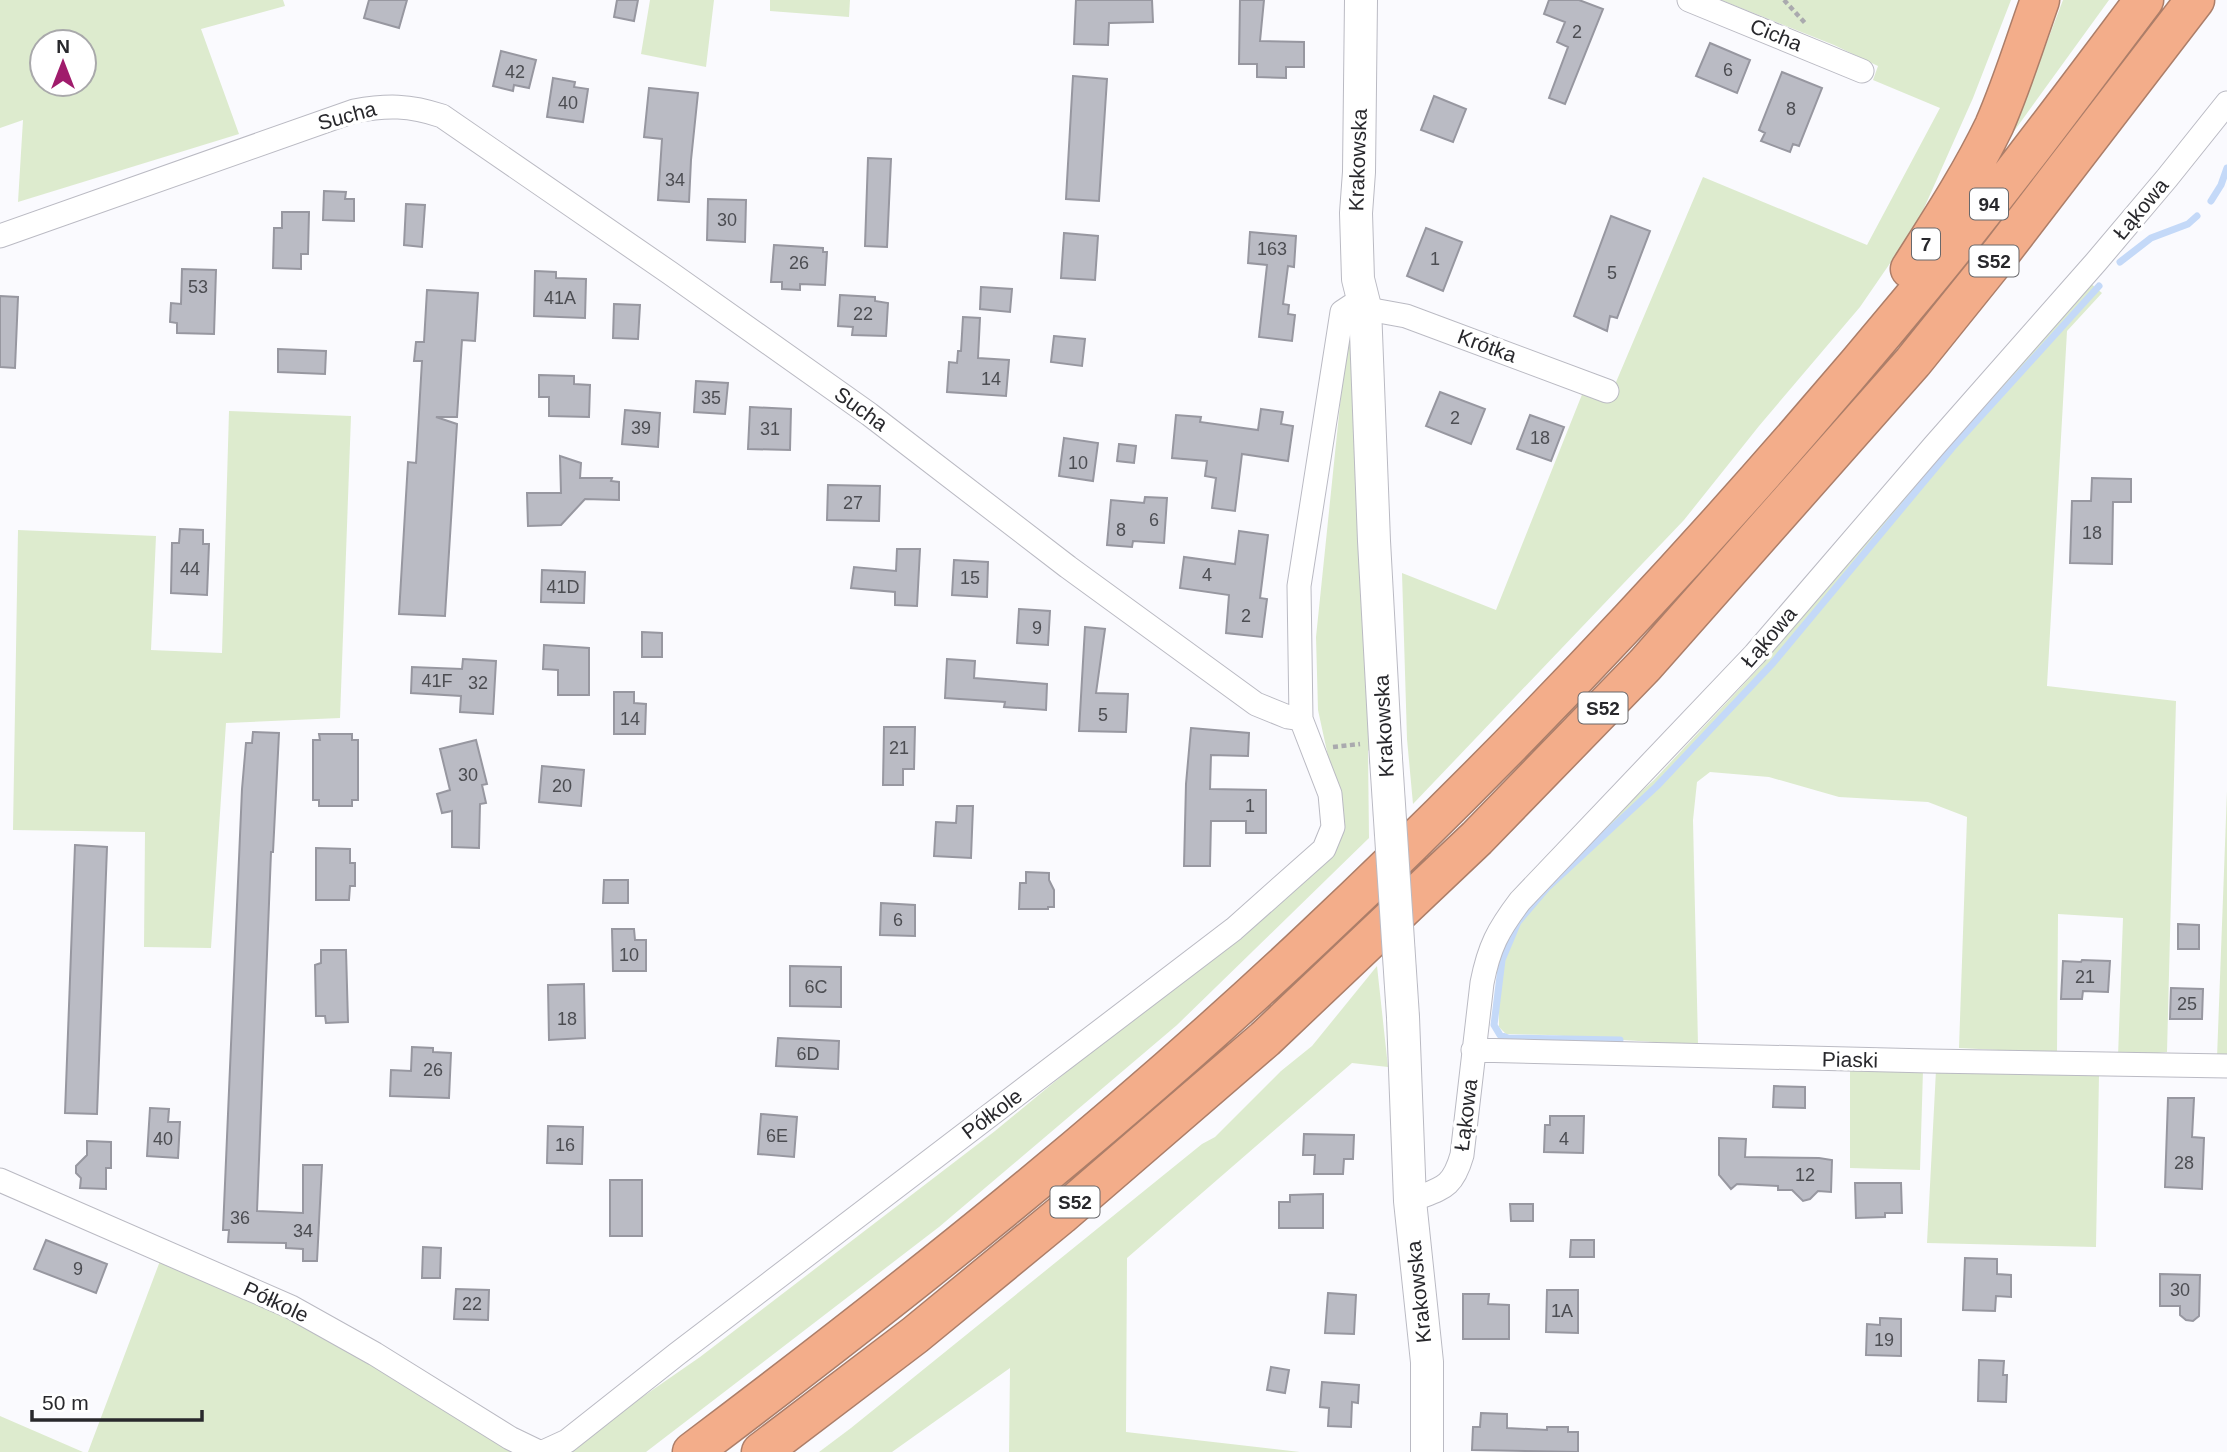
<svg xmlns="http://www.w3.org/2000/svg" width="2227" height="1452" font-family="Helvetica,sans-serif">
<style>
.green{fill:#ddebce;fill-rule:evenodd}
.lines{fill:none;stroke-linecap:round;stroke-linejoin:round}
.stream{stroke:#c4d9f8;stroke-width:7}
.building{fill:#babbc4;stroke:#9797a0;stroke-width:2}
.street-casing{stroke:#babac3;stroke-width:25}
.secondary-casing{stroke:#babac3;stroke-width:34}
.highway-casing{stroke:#ac7e69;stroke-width:41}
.path{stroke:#aaaaae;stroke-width:4.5;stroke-dasharray:5 3.5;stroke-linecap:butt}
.street{stroke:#fff;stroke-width:23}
.secondary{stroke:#fff;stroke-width:32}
.highway{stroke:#f3ad8a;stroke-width:38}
.secondary-bridge-casing{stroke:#babac3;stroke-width:34;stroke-linecap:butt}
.secondary-bridge{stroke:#fff;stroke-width:32}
.labels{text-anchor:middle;stroke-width:7;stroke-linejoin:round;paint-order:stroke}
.number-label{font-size:18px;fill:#4c4d52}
.shield{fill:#fff;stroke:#68686b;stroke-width:2}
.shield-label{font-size:19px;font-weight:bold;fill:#28282c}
.street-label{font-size:21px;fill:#28282c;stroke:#fff}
</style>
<rect width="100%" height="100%" fill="#fafafe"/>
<path class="green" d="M0,0H283L285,6L201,29L239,134L18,202L23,120L0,128ZM42,42H84V84H42Z
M650,0H714L706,67L641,54Z
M770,0H850L849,17L770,11Z
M1721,0H2011L1973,98L1917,224L1860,307L1759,426L1684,520L1413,804L1407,739L1402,573L1496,610L1583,392L1608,401L1703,177L1867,245L1940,108L1873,80L1878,66L1834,45Z
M2063,0H2109L2012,134Z
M2090,283L2102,293L2067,331L2047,686L2176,701L2167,1052L2118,1057L2123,918L2058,914L2057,1053L1959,1048L1967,817L1928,802L1839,797L1769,777L1710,772L1697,782L1693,820L1698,1045L1549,1035L1506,1034L1499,1027L1498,970L1506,943L1515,920L1580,847L1654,780L1757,670L1872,533Z
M1349,318L1354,333L1375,743L1368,751L1369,838L1177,1025L939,1227L646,1452H563L700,1357L995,1131L1334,851L1336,793L1318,710L1316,637Z
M229,411L351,416L340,718L226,723L211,948L144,947L145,832L13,830L18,530L156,536L151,650L222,653Z
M2227,791V1058H2217Z
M1377,966L1388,1067L1352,1063L1127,1258L1126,1432L1300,1452H1009L1010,1368L892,1452H819L851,1428L1202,1144L1215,1137L1281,1071L1312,1046Z
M1850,1069L1923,1070L1920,1170L1850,1168Z
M1936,1070L2099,1075L2096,1247L1927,1243Z
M160,1261L275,1308L376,1362L516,1452H88Z
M0,1416L83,1452H0Z"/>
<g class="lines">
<path class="stream" d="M2211,201L2221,185L2227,168
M2120,262L2151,238L2188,224L2197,216
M1620,1040L1508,1038L1500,1035L1494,1025L1502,960L1518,922L1547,888L1657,786L1773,663L1952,448L2099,286"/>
</g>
<path class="building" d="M369,0H407L399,28L364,18Z
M617,0H638L634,21L614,17Z
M1076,0H1152L1153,22L1109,23L1108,45L1074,44Z
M1240,0H1264L1260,41L1304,42V67H1286V78L1257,77V64H1239Z
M1549,0H1579L1603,9L1565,104L1549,98L1568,47L1557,42L1565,22L1544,14Z
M1710,43L1750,60L1737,93L1696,76Z
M501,51L536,60L529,88L514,85L513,91L493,86Z
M1782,72L1822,88L1799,146L1793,144L1790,152L1761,141L1765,133L1759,130Z
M1073,76L1107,79L1099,201L1066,199Z
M553,78L575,82L574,87L588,89L583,122L547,117Z
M649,88L698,93L691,160L689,202L658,200L662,139L644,137Z
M1434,96L1466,109L1453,142L1421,130Z
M868,158L891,159L887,247L865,246Z
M324,191L346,192L345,199H354V221L323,220Z
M708,199L746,200L745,242L707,240Z
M406,204L425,205L422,247L404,245Z
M282,212H309L308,254H301V269L273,268L274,228H282Z
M1611,216L1650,231L1617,318L1610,316L1607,331L1574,316Z
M1426,228L1462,242L1443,291L1407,276Z
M1250,232L1296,236L1294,267L1288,266L1283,304L1289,305L1288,314L1295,315L1292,341L1259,337L1267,265L1248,263Z
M1064,233L1098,236L1095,280L1061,278Z
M774,245L823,248V252H827L825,285L800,284V290L782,289V282H771Z
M182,269L216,270L214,334L177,333V323L170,322L171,303L181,304Z
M535,271L556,272V278L586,279L585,318L534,316Z
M981,287L1012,289L1010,312L980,309Z
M427,290L478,293L475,341L462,340L457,417H436L457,424L445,616L399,614L408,462L416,463L422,361H414L416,342H424Z
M840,295L875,297V301L888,303L886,336L852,335L853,327L838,326Z
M0,296L18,297L15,368L0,367Z
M614,304L640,305L638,339L613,338Z
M963,317L980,318L978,358L1009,360L1006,396L947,392L949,362L957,363L958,351H961Z
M1054,336L1085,339L1082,366L1051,362Z
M278,349L326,351L325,374L278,372Z
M539,375L574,376V384L590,385L589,417L549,416V397H539Z
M696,381L728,383L725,414L694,412Z
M1440,392L1485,409L1471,444L1426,426Z
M750,407L791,409L790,450L748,449Z
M1261,409L1283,412L1281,424L1293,426L1288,461L1242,454L1235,511L1212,508L1216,478L1205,476L1207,461L1172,458L1176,415L1201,417L1200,422L1258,430Z
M625,410L660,413L658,447L622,444Z
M1530,415L1564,427L1551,461L1517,449Z
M1064,438L1098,443L1093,481L1059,476Z
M1119,444L1136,446L1134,463L1117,461Z
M560,456L581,463L580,478H612L611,481L619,482V500L585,499L561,525L528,526L527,493H561Z
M2092,478L2131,479V502H2113L2112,564L2070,563L2072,501H2091Z
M828,485L880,486L879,521L827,520Z
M1145,497L1167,498L1164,543L1133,541L1132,547L1107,545L1111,500L1144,503Z
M180,529L203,530V544H209L207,595L171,593L172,543H179Z
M1239,531L1268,535L1260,598L1267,599L1262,637L1226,633L1229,595L1180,588L1184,557L1235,564Z
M897,549H920L917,606L895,605V592L851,588L854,567L896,571Z
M954,560L988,562L987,597L952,595Z
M542,570L585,572L584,603L541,602Z
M1019,609L1050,611L1048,645L1017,643Z
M1085,627L1105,629L1096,693L1128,694L1126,732L1079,731Z
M642,632L662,633V657H642Z
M544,645L589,648V695H558V670L543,669Z
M463,659L496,661L493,714L460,712L461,696L411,693L412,667L462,669Z
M947,659L975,661L974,678L1047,684L1046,710L1004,707L1005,702L945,698Z
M614,692H634V703L646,704L645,734H614Z
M884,727H915L914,769H903V785H883Z
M1191,728L1249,733L1248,756L1211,755L1210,789L1266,790V833H1246V821H1211L1210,866H1184L1186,784Z
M253,732L279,733L273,852H271L257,1211L303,1213V1165H322L317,1261H303V1249L286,1248V1243L228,1242L229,1230H223L242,789L246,743H252Z
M319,734H352V740H358V800H352V806H319V800H313V740H320Z
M476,740L487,784L482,785L486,803L480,804L479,848L452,847V811L442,813L437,794L450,790L440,749Z
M542,766L584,770L581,806L539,802Z
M957,806H973L971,858L934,856L936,822L956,823Z
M75,845L107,847L97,1114L65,1113Z
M316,848L350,849V863H355V886H350L349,900H316Z
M1026,872L1049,873V880L1054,890V907H1048V909H1019L1020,883H1026Z
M604,880H628V903H603Z
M881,903L915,905V936L880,935Z
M2178,924L2199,925V949H2178Z
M612,929H634L635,940H646V971H613Z
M321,950H346L348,1022L326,1023L325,1016H316L315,965L321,963Z
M2082,960L2110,961L2108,992L2083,991L2082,999H2061L2063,961L2081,962Z
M790,966L841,967V1007L790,1006Z
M584,984L585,1038L549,1040L548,985Z
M2171,988L2203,989L2202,1019H2170Z
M778,1038L839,1041L838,1069L776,1066Z
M412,1047L433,1048V1052L451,1053L449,1098L390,1096L391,1070L411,1071Z
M1774,1086L1805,1087V1108L1773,1107Z
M2168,1098H2194L2192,1137L2204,1138L2202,1189L2165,1187Z
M150,1108L169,1109L168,1122H180L178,1158L147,1156Z
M761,1114L797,1117L794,1157L758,1154Z
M1550,1116H1584L1583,1153L1544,1152L1545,1125H1550Z
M548,1126L583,1127L582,1164L547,1163Z
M1304,1134L1354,1135L1353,1159H1344L1343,1174H1314L1315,1155H1303Z
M1719,1138L1746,1139L1745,1157L1819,1158L1832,1160L1831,1192L1818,1191L1810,1199L1803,1201L1792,1190H1778V1186L1737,1184L1731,1189L1719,1175Z
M87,1141L111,1142V1168H106V1189L80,1188L81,1178L76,1173V1166L87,1155Z
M610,1180H642V1236H610Z
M1855,1183H1901L1902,1213H1885V1217L1856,1218Z
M1323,1194V1228H1279V1202H1290V1195Z
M1510,1204H1533V1221H1511Z
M46,1240L107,1264L96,1293L34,1269Z
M1571,1240H1594V1257H1570Z
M423,1247L441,1248L440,1278H422Z
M1965,1258L1997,1259V1274L2011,1275V1297L1996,1296L1995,1311L1963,1310Z
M2160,1274L2200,1275L2199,1316L2193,1321L2186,1320L2180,1315V1306H2160Z
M456,1289L489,1290L488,1320L454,1319Z
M1547,1290H1578V1333L1546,1332Z
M1328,1293L1356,1295L1354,1334L1325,1333Z
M1463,1294H1489L1488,1304L1509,1305V1339H1463Z
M1880,1318L1901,1319V1356L1866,1355L1867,1324L1880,1325Z
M1979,1360L2004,1361L2003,1375H2007L2006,1402L1978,1401Z
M1271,1367L1289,1370L1285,1393L1267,1390Z
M1322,1382L1359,1385L1358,1403L1352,1402L1351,1427L1328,1426L1329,1408L1320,1407Z
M1481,1413L1507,1414V1428L1547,1430V1427H1568V1432H1578V1452L1472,1450L1473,1427H1480Z"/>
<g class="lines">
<defs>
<path id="street" d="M1689,0L1862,71
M0,236L354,111C387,105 409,105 442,116L670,273L869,414L1068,567L1256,704L1288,717L1301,719
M1473,1050L1929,1061L2227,1066
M0,1180L291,1307L375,1354L510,1438L539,1452
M1410,1201C1441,1188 1452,1190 1462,1155L1482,983C1489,947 1498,930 1520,901L1755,654L1934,446L2096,262L2167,178L2227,103
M543,1452L567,1441L677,1354L1234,929L1324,849L1333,827L1330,794L1301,719L1299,586L1342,312L1351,306L1406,316L1607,391"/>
<path id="secondary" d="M1361,0L1359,172L1356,213L1358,279L1365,307L1374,541L1386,759
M1403,1017L1410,1201L1427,1362V1452"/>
<path id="highway" d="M1910,269C1939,223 1970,176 1994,126C2012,85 2025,42 2040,0
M692,1452C907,1290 1118,1122 1314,937C1530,734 1733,516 1922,287C1999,194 2071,97 2144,0
M761,1452L915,1335L1061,1215L1265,1039L1477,838L1645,665L1913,362L2000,254L2195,0"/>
</defs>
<use href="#street" class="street-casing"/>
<use href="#secondary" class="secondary-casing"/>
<use href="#highway" class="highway-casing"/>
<path class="path" d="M1784,0L1805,23
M1333,747L1360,744"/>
<use href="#street" class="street"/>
<use href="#secondary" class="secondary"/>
<use href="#highway" class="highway"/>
<defs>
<path id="secondary-bridge" d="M1386,759L1403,1017"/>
</defs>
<use href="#secondary-bridge" class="secondary-bridge-casing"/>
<use href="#secondary-bridge" class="secondary-bridge"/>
</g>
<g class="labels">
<g class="number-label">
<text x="1577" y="38">2</text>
<text x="1728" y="76">6</text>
<text x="515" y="78">42</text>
<text x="568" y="109">40</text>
<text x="1791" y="115">8</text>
<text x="675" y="186">34</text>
<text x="727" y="226">30</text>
<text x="1272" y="255">163</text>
<text x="1435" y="265">1</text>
<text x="799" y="269">26</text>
<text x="1612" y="279">5</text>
<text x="198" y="293">53</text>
<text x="560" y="304">41A</text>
<text x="863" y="320">22</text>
<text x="991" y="385">14</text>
<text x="711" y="404">35</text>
<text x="1455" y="424">2</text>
<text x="641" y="434">39</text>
<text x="770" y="435">31</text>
<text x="1540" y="444">18</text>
<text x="1078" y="469">10</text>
<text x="853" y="509">27</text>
<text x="1154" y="526">6</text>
<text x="1121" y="536">8</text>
<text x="2092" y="539">18</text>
<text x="190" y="575">44</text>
<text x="1207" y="581">4</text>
<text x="970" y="584">15</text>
<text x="563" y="593">41D</text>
<text x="1246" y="622">2</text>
<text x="1037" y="634">9</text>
<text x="437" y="687">41F</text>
<text x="478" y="689">32</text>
<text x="1103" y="721">5</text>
<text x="630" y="725">14</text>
<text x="899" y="754">21</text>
<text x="468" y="781">30</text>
<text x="562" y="792">20</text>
<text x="1250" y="812">1</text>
<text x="898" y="926">6</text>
<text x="629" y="961">10</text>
<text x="2085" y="983">21</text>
<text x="816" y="993">6C</text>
<text x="2187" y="1010">25</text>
<text x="567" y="1025">18</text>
<text x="808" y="1060">6D</text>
<text x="433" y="1076">26</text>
<text x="777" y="1142">6E</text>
<text x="163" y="1145">40</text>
<text x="1564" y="1145">4</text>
<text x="565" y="1151">16</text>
<text x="2184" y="1169">28</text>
<text x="1805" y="1181">12</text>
<text x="240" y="1224">36</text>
<text x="303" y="1237">34</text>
<text x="78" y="1275">9</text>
<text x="2180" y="1296">30</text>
<text x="472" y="1310">22</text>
<text x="1562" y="1317">1A</text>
<text x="1884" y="1346">19</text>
</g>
<g class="shield">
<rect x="1970" y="188.5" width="38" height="31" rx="5"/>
<rect x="1912" y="228.5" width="28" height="31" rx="5"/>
<rect x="1969.5" y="245.5" width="49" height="31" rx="5"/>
<rect x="1578.5" y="692.5" width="49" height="31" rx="5"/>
<rect x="1050.5" y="1186.5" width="49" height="31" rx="5"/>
</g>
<g class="shield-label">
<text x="1989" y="211">94</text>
<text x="1926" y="251">7</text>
<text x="1994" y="268">S52</text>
<text x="1603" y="715">S52</text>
<text x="1075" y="1209">S52</text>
</g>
<g class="street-label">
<text transform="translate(1776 35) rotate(22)" y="7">Cicha</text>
<text transform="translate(347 116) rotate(-15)" y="7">Sucha</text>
<text transform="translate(1358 160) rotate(-88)" y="7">Krakowska</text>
<text transform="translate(2141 209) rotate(-50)" y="7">Łąkowa</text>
<text transform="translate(1487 346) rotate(20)" y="7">Krótka</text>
<text transform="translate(861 409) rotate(36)" y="7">Sucha</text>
<text transform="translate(1769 637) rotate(-49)" y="7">Łąkowa</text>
<text transform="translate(1384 726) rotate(-93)" y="7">Krakowska</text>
<text transform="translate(1850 1060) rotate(1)" y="7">Piaski</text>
<text transform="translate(992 1114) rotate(-37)" y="7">Półkole</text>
<text transform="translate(1466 1115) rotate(-83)" y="7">Łąkowa</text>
<text transform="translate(1419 1292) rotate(-96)" y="7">Krakowska</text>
<text transform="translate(276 1302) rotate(25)" y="7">Półkole</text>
</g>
</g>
<g transform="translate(63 63)"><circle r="33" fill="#ffffff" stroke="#a9a9ab" stroke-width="2"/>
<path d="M0-5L12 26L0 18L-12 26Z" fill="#a01c6c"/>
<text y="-10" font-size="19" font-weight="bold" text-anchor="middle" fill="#28282c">N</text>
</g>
<path d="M32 1410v10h170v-10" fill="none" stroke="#28282c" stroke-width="3.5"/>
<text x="42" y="1410" font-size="21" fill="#28282c" stroke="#ffffff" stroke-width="5" paint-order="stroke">50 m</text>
</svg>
